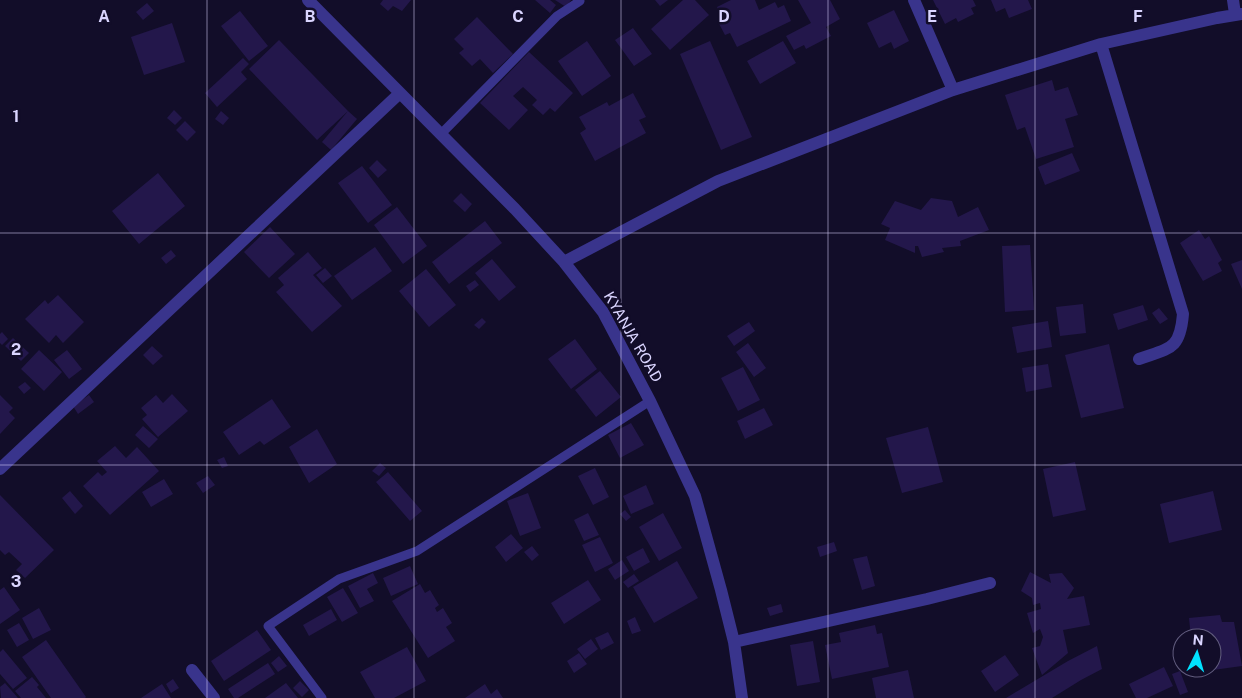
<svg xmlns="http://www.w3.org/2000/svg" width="1242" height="698" font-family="'Public Sans',sans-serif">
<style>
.building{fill:#23174b}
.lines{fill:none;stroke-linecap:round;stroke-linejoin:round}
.service{stroke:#39348c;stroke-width:9}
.minor{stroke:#39348c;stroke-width:12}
.grid{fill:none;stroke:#dad5ff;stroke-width:1;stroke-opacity:0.55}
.labels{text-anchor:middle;stroke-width:5;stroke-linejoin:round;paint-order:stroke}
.street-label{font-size:15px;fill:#dad5ff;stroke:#120d29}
.grid-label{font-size:16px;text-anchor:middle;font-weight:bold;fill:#dad5ff;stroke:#120d29;stroke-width:5;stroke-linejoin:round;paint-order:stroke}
</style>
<rect width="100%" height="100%" fill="#120d29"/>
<path class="building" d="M383,0H411L402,11L393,6L388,11L380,4Z
M535,0H550L556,5L550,13Z
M555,0H571L566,7Z
M655,0H668L660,6Z
M683,0H695L709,15L670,50L651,29Z
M731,0H755L759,10L775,2L778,8L784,5L791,21L737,47L730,33L725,35L717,20L722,18L717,7Z
M798,0H830L840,19L826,27L831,36L806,49L804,45L794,50L786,36L811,23Z
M933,0H973L976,6L971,8L974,14L958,22L956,18L945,24Z
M991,0H1028L1032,9L1009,18L1005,8L996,12Z
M147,3L154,11L143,20L136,12Z
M894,10L909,41L894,49L891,42L879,48L867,23Z
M240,11L268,46L249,61L221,26Z
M477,17L513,54L493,73L480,59L472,66L459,53L464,49L454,39Z
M172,23L185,62L144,75L131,37Z
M633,28L652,54L634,66L615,40Z
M279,40L348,111L317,140L249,69Z
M587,41L611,76L582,96L558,61Z
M710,41L752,137L721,150L680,54Z
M783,41L796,63L760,84L747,61Z
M529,52L573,93L555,112L550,108L543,115L532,105L537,100L523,87L513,96L528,110L509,130L480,103Z
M243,58L249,64L241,72L247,79L217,107L205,93Z
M1052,80L1055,91L1068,87L1078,115L1065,119L1074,147L1036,159L1025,127L1017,130L1005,95Z
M633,93L646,117L639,120L646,133L595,161L580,133L586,129L579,117L607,102L609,106Z
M174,110L182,118L175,125L167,118Z
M221,111L229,118L223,125L215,119Z
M348,111L357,119L331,150L322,142Z
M185,121L196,132L187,141L176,130Z
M1072,153L1080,171L1045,185L1038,167Z
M377,160L387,170L378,178L369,168Z
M362,166L392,205L368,223L338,183Z
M158,173L185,206L139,244L112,211Z
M461,193L472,204L465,212L453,201Z
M931,198L952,201L958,217L978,207L989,230L960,241L961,246L942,248L944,252L922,257L918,246H915V253L885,240L890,228L881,224L895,201L921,210Z
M397,207L427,246L403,264L374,225Z
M485,221L502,243L449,284L432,262Z
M270,227L295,254L269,278L244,252Z
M1199,230L1205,239L1209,236L1222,260L1218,263L1222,271L1203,281L1180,243Z
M1030,245L1034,310L1005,312L1002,246Z
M375,247L392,271L352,300L334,276Z
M171,250L176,256L166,264L161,258Z
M308,252L322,268L313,275L342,306L312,332L276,292L284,285L278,278Z
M492,259L516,287L499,301L475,273Z
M1242,260V289L1231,264Z
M325,268L332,276L323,283L316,275Z
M426,269L456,305L429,327L399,291Z
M475,280L479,285L470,292L466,286Z
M58,295L84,322L63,343L56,335L49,343L25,319L45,300L48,304Z
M1083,304L1086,333L1060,336L1056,307Z
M1143,305L1148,320L1118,330L1113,314Z
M1159,308L1168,319L1160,324L1152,313Z
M482,318L486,322L479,329L474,325Z
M1048,321L1052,347L1017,353L1012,327Z
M749,322L755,331L734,346L727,336Z
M2,332L8,339L2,345L0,343V334Z
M13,338L29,353L21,361L5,346Z
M575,339L597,369L571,389L548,359Z
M748,343L766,368L754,377L736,352Z
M1109,344L1124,408L1081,418L1065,355Z
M152,346L163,356L153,365L143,355Z
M39,350L62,372L44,391L21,369Z
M67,350L82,369L69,379L54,360Z
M1048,364L1052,387L1026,392L1022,368Z
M743,367L760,400L738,411L721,378Z
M600,371L621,397L596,417L575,390Z
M25,382L31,388L24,394L18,387Z
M172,394L188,411L158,437L142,419L147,415L141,408L156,395L163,403Z
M0,395L13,408L9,412L15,418L0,434Z
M89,395L94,402L78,414L73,406Z
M272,399L291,427L264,445L260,441L239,455L223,432Z
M764,408L773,425L745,439L737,421Z
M631,423L644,445L620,458L608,435Z
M143,426L158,439L149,448L135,435Z
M928,427L943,482L902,493L886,438Z
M317,429L337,464L309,483L289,447Z
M115,446L126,458L137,447L159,471L110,515L83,486L98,472L102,476L107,472L97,461Z
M224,457L228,466L222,468L217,460Z
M1075,462L1086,510L1053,517L1043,469Z
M380,463L386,468L379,476L372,471Z
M595,468L609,497L593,505L578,476Z
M388,472L422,511L410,521L376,482Z
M208,476L215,485L203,493L196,483Z
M164,479L173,494L151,507L142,492Z
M646,485L654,504L631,514L623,496Z
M70,491L83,506L75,514L62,498Z
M1213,491L1222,530L1169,543L1160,504Z
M528,493L541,528L520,536L507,501Z
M0,495L54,550L25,578L16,570L22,564L9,552L5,555L0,550Z
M625,510L631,517L626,521L620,514Z
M588,513L599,535L584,541L574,520Z
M663,513L682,548L659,561L639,527Z
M511,534L523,548L506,562L495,547Z
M600,537L613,563L595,572L582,545Z
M834,542L837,551L820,557L817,547Z
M532,546L539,555L532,561L524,552Z
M643,548L650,562L634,571L626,557Z
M867,556L875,586L862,590L853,559Z
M622,560L629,571L615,580L608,569Z
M677,561L698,598L654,623L633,587Z
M410,566L418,584L391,596L383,578Z
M1030,572L1051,583L1049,574L1062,573L1074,588L1067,599L1084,596L1090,625L1063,630L1068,653L1042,675L1032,648L1040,646L1043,637L1040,629L1033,633L1027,613L1041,609L1040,603L1033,605L1032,598L1021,591Z
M373,573L378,583L367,589L374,601L360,608L348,586Z
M634,574L639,581L628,588L623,582Z
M588,580L601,600L564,624L551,603Z
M420,584L425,593L430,590L439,605L435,608L437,612L443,608L452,623L446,627L455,641L428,658L392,601Z
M4,587L20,610L0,624V590Z
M343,588L358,613L342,622L327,597Z
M781,604L783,612L770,616L767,608Z
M39,608L51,630L33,639L22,618Z
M331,609L337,620L309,636L303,625Z
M1220,615L1222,622H1234L1242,666L1213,670L1207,668H1212V638H1191L1189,618Z
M635,617L641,631L632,634L627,621Z
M19,623L29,640L17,647L7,630Z
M875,625L877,634L882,633L889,667L832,679L825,645L841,642L839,633Z
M257,630L271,650L224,681L211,661Z
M608,632L614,643L601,650L595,638Z
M591,639L598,649L585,659L577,649Z
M46,640L86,697L85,698H51L22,657Z
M813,641L820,682L797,686L790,645Z
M1097,646L1102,669L1081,680L1052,698H1006L1068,661Z
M407,647L426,681L394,698H375L360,672Z
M3,649L27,678L13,689L0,674V652Z
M579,653L587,664L574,673L567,661Z
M1005,655L1019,675L995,692L981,671Z
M279,656L287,666L278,672L271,663Z
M268,663L275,674L238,698H234L228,689Z
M1164,667L1173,686L1147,698H1136L1129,684Z
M908,670L914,698H876L872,678Z
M1180,671L1188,692L1180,695L1172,674Z
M32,677L39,685L37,687L46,698H21L15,691Z
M173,679L179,688L171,693L166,684Z
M300,681L309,690L302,697L293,688Z
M5,683L18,698H1L0,687Z
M286,683L298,698H265Z
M162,684L171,698H141Z
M485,684L491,694L497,689L503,698H465Z"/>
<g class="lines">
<path class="service" d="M441,134L557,16L580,1
M322,698L268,626L339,579L417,551L650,401"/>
<path class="minor" d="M308,0L515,209L564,262L603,312L650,401L695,496L721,590L734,642L742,698
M914,0L953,90
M1233,0L1235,14
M1101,44L1183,314C1180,350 1170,348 1139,359
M564,262L718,181L953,90L1101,44L1217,18L1242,14
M0,469L400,93
M734,642L927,599L990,583
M192,670L214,698"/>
</g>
<path class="grid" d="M207,0V698M414,0V698M621,0V698M828,0V698M1035,0V698M0,233H1242M0,465H1242"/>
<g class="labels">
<g class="street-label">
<text transform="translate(633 337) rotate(60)" y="5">KYANJA ROAD</text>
</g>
</g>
<g class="grid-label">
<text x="104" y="22">A</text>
<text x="310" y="22">B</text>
<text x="518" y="22">C</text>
<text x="724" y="22">D</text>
<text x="932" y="22">E</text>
<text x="1138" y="22">F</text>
<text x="16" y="122">1</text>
<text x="16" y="355">2</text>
<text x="16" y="587">3</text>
</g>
<g transform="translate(1197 653) rotate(5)"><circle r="24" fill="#120d29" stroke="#625d7f"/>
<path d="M0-4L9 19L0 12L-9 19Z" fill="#01e1ff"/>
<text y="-8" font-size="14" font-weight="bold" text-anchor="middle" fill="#dad5ff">N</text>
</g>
</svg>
